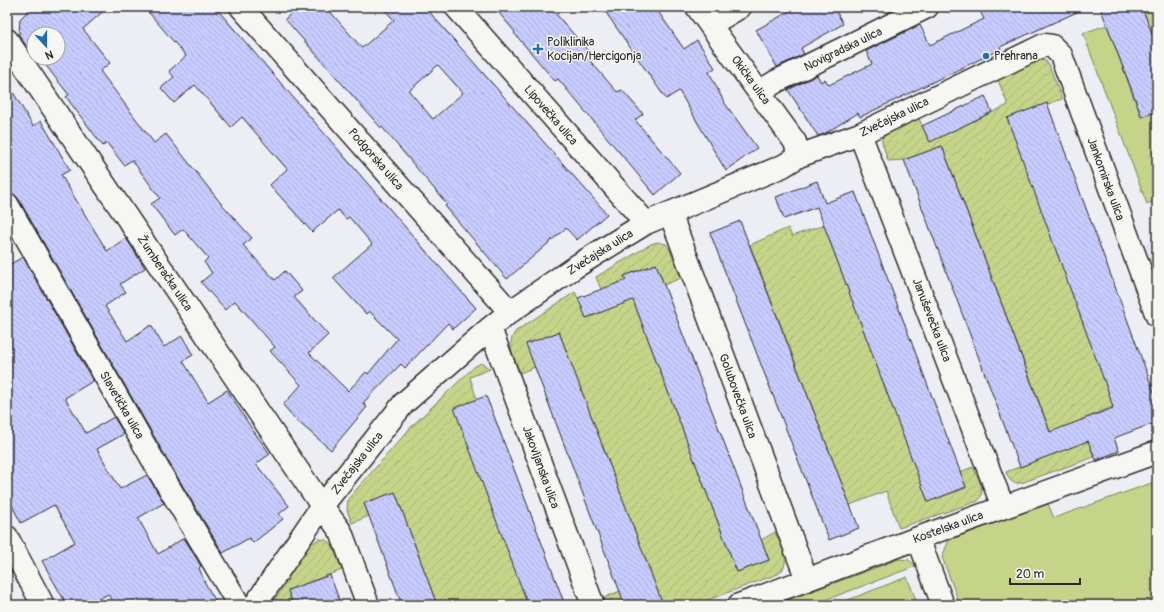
<svg xmlns="http://www.w3.org/2000/svg" width="1164" height="612" font-family="Pangolin,sans-serif">
<style>
.built{fill:#e2e3f7}
.green{fill:#c5d488;stroke:#78805a}
.garden{fill:url(#garden-furrows);stroke:#78805a}
.building{fill:url(#building-back-hatch);stroke:#2b2b2b;fill-rule:evenodd}
.lines{fill:none;stroke-linecap:round;stroke-linejoin:round}
.street-casing{stroke:#2b2b2b;stroke-width:25}
.street{stroke:#f6f6f2;stroke-width:22}
.poi-dot{fill:#1f6fb2;stroke:#f6f6f2;stroke-width:1.5}
.labels{text-anchor:middle;stroke-width:3;stroke-linejoin:round;paint-order:stroke}
.poi-label{font-size:12px;fill:#2b2b2b;stroke:#f6f6f2;text-anchor:start}
.street-label{font-size:12px;fill:#2b2b2b;stroke:#f6f6f2}
</style>
<defs>
<pattern id="garden-furrows" width="10" height="10" patternUnits="userSpaceOnUse"><rect width="10" height="10" fill="#c5d488"/><path d="M-1 1l2-2M0 10L10 0M9 11l2-2" fill="none" stroke="#a9b676"/></pattern>
<pattern id="building-back-hatch" width="6" height="6" patternUnits="userSpaceOnUse"><rect width="6" height="6" fill="#c8cbfe"/><path d="M-1 5l2 2M0 0l6 6M5-1l2 2" fill="none" stroke="#acaeda"/></pattern>
</defs>
<rect width="100%" height="100%" fill="#ededf4"/>
<filter id="ink" filterUnits="userSpaceOnUse"><feTurbulence type="fractalNoise" baseFrequency=".025" numOctaves="2"/><feDisplacementMap in="SourceGraphic" scale="8" xChannelSelector="R" yChannelSelector="G"/><feConvolveMatrix kernelMatrix="1 2 1 2 8 2 1 2 1" color-interpolation-filters="sRGB"/></filter>
<g filter="url(#ink)">
<path class="built" d="M1157,237V283L1146,254V248L1147,243Z"/>
<path class="green" d="M1142,7H1157V47Z
M1107,25L1141,117L1157,111V200L1147,204L1083,33Z
M1157,481V605H960L942,557L949,540L1048,504L1054,518Z
M899,559L909,560L916,566L812,605H775Z
M907,577L918,605H835Z"/>
<path class="garden" d="M1039,60L1046,61L1049,65L1062,99L1008,118L1114,406L1081,420L1094,457L1021,483C1011,484 1009,480 1006,472L1058,452L942,146L904,160L888,161L882,142V138L889,132L918,117L930,141L1008,105L998,80Z
M824,225L928,501L966,488L960,472L973,467C977,477 987,491 978,501L899,528L886,491L850,505L750,245L788,228L792,236Z
M657,242L666,244L669,248L681,278L664,285L656,264L624,276L737,572L769,560L761,540L775,532C781,546 793,563 778,574L694,605H661L662,604L559,332L527,344L535,367L520,373C515,359 505,344 516,331L575,292L587,318L609,309L596,277L651,244Z
M481,363L486,366L490,369L470,377L477,400L528,605H437L395,492L364,504L369,516L352,523L347,510L348,499L413,425L474,367Z
M319,539L326,540L332,545L342,570L288,590L293,605H272L308,546Z
M620,591L625,605H606L604,598Z"/>
<path class="building" d="M32,7H108L83,29L110,63L100,71L154,143L166,134L219,201L252,238L243,245L275,280L285,271L302,291L294,297L328,335L309,353L348,391L366,372L368,374L397,339L369,311L366,314L333,278L372,244L349,217L346,219L338,210L312,232L270,185L287,169L242,117L231,127L195,85L174,103L161,88L174,77L169,71L186,56L144,7H215L438,265L476,308L453,329L448,323L405,368L401,364L363,403L367,407L331,450L296,420L283,405L301,385L270,351L275,347L235,301L225,310L201,282L212,273L204,262L208,258L183,229L175,235L151,204L160,198L132,160L124,165L107,143L103,146L66,97L69,95L40,58H58V34H34V58L19,35L20,19Z
M299,7H326L362,48L394,20L382,7H425L607,214L577,240L566,228L507,279L445,206L447,204L382,127L381,128L285,19ZM438,65L463,93L433,119L409,91Z
M494,7H550L589,52L585,55L617,92L622,90L643,114L635,120L680,173L655,195L558,79L555,81L514,33L515,32Z
M602,7H655L684,49L697,40L715,68L709,72L724,102L757,148L726,171L679,91L666,99Z
M797,7H834L843,24L801,48L804,54L777,67L756,30Z
M978,7H1088L1000,47L1001,49L860,117L858,113L824,134L818,136L788,90L817,75L821,82L825,79L829,85L872,64L866,51L920,25L930,45L984,19Z
M1100,7H1142L1157,47V111L1142,117Z
M7,82L33,126L41,121L70,170L61,175L107,251L126,238L145,268L120,284L126,292L105,306L127,341L151,325L164,347L182,336L193,355L183,361L208,402L227,390L250,426L270,454L256,464L289,506L279,514L283,519L253,543L249,538L223,553L172,468L18,198L12,193L7,184Z
M985,96L992,112L930,142L922,126Z
M1047,103L1157,400V422L1114,438L1119,451L1096,460L1088,441L1020,467L904,160L942,146L1050,432L1113,408L1108,391L1007,118Z
M817,181L825,203L855,192L966,487L928,502L817,207L784,219L776,197Z
M740,221L859,528L829,540L710,233Z
M23,257L93,381L65,398L86,433L114,417L124,434L97,449L120,489L147,475L164,503L138,518L158,554L184,538L201,566L199,568L205,583L218,605H114L108,594L88,605H67L42,561L75,542L54,505L21,523L7,496V266Z
M656,264L769,560L737,572L633,300L586,318L578,298L626,280L624,276Z
M559,332L584,397L663,605H625L526,344Z
M486,396L494,416L565,605H528L454,408Z
M395,492L403,513L437,605H402L364,503Z
M330,575L341,605H293L288,590Z"/>
<g class="lines">
<defs>
<path id="street" d="M241,7L510,312
M456,7L646,223
M697,7L795,142L799,156
M710,25L740,7
M7,40L322,506L341,532L368,605
M759,92L777,81L927,7
M860,134L1003,507
M7,204L161,474L239,605
M670,213L807,580
M490,328L593,605
M7,537L43,605
M918,538L943,605
M255,605L322,506L404,403L490,328L510,312L575,267L646,223L783,166L799,156L860,134L1044,45L1052,46L1061,55L1157,316
M739,605L918,538L1157,452"/>
</defs>
<use href="#street" class="street-casing"/>
<use href="#street" class="street"/>
</g>
</g>
<g class="poi-dot">
<path d="M536 43h4v4h4v4h-4v4h-4v-4h-4v-4h4z"/>
<circle cx="986" cy="56" r="4"/>
</g>
<g class="labels">
<g class="poi-label">
<text x="547" y="46">Poliklinika<tspan x="547" dy="14">Kocijan/Hercigonja</tspan></text>
<text x="994" y="60">Prehrana</text>
</g>
<g class="street-label">
<text transform="translate(843 49) rotate(-26)" y="4">Novigradska ulica</text>
<text transform="translate(751 80) rotate(54)" y="4">Okićka ulica</text>
<text transform="translate(551 115) rotate(49)" y="4">Lipovečka ulica</text>
<text transform="translate(894 117) rotate(-26)" y="4">Zvečajska ulica</text>
<text transform="translate(376 159) rotate(49)" y="4">Podgorska ulica</text>
<text transform="translate(1106 179) rotate(70)" y="4">Jankomirska ulica</text>
<text transform="translate(600 252) rotate(-32)" y="4">Zvečajska ulica</text>
<text transform="translate(165 273) rotate(56)" y="4">Žumberačka ulica</text>
<text transform="translate(932 320) rotate(69)" y="4">Januševečka ulica</text>
<text transform="translate(738 396) rotate(70)" y="4">Golubovečka ulica</text>
<text transform="translate(122 405) rotate(60)" y="4">Slavetička ulica</text>
<text transform="translate(357 463) rotate(-52)" y="4">Zvečajska ulica</text>
<text transform="translate(541 467) rotate(70)" y="4">Jakovljanska ulica</text>
<text transform="translate(948 527) rotate(-20)" y="4">Kostelska ulica</text>
</g>
</g>
<rect width="1164" height="612" fill="none" stroke="#f6f6f2" stroke-width="24"/>
<rect x="12" y="12" width="1140" height="588" fill="none" stroke="#2b2b2b" stroke-width="1.5" filter="url(#ink)"/>
<g transform="translate(46 46) rotate(159)"><circle r="19" fill="#f6f6f2" stroke="#a5a5a2"/>
<path d="M0-3L7 15L0 10L-7 15Z" fill="#1f6fb2"/>
<text y="-6" font-size="11" font-weight="bold" text-anchor="middle" fill="#2b2b2b">N</text>
</g>
<path d="M1010 578v6h70v-6" fill="none" stroke="#2b2b2b" stroke-width="2"/>
<text x="1016" y="578" font-size="12" fill="#2b2b2b" stroke="#f6f6f2" stroke-width="3" paint-order="stroke">20 m</text>
</svg>
